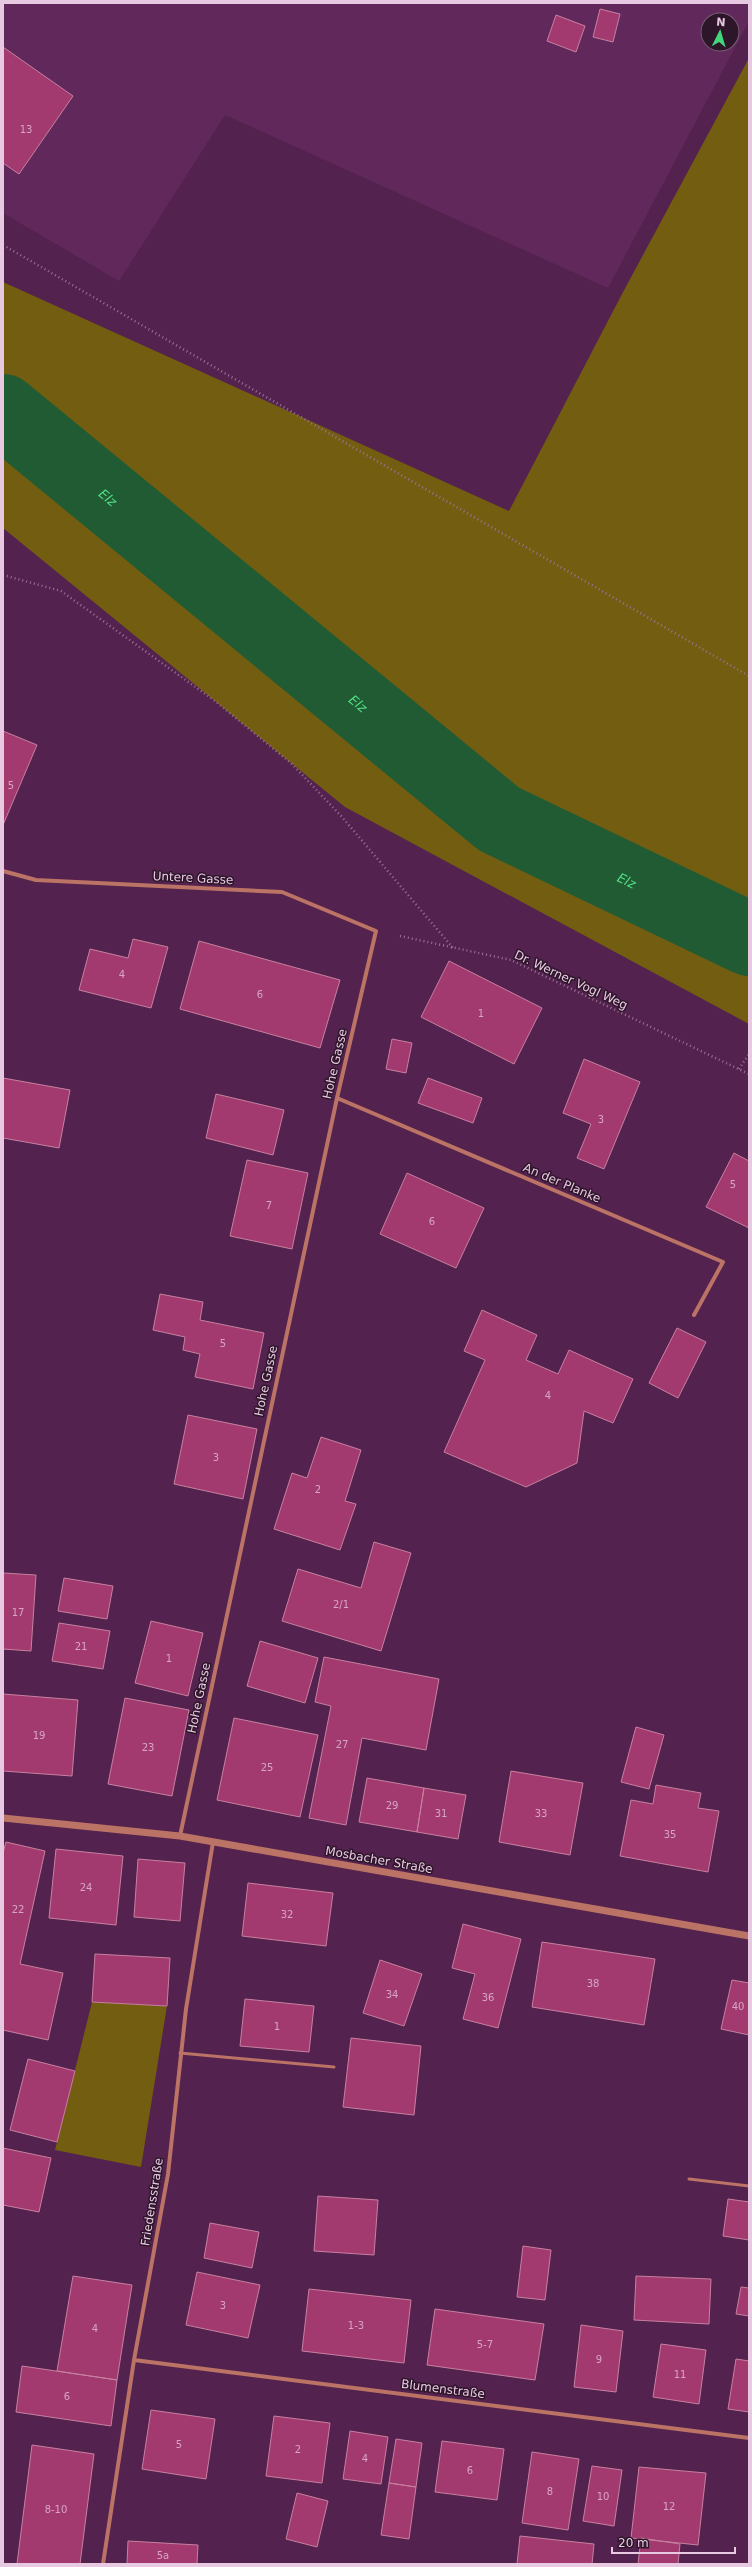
<svg xmlns="http://www.w3.org/2000/svg" width="752" height="2567" font-family="'DejaVu Sans',sans-serif">
<style>
.built{fill:#61285b;fill-rule:evenodd}
.green{fill:#725d11}
.lines{fill:none;stroke-linecap:round;stroke-linejoin:round}
.river{stroke:#205b34;stroke-width:74}
.building{fill:#a23a70;stroke:#c880a0}
.path{stroke:#9c7396;stroke-width:2.5;stroke-dasharray:1 3;stroke-linecap:butt}
.service{stroke:#bb7365;stroke-width:3}
.minor{stroke:#bb7365;stroke-width:4}
.tertiary{stroke:#bb7365;stroke-width:7}
.labels{text-anchor:middle;stroke-width:3;stroke-linejoin:round;paint-order:stroke}
.number-label{font-size:10px;fill:#d6a5c6}
.street-label{font-size:12px;fill:#e8c9e2;stroke:#2d162a}
.water-label{font-size:13px;font-style:italic;fill:#53e085;stroke:#2d162a}
</style>
<rect width="100%" height="100%" fill="#54224e"/>
<path class="built" d="M3,3H749V21L608,288L225,115L119,281L3,213ZM708,20H732V44H708Z"/>
<path class="green" d="M749,58V1024L345,807L3,528V282L509,511L622,294Z
M92,2002L167,2006L141,2167L55,2150Z"/>
<g class="lines">
<path class="river" id="s1" d="M3,411L499,819L749,939"/>
</g>
<path class="building" d="M600,9L620,14L613,42L593,37Z
M556,15L585,26L576,52L547,41Z
M3,47L73,96L19,174L3,163Z
M3,731L37,745L3,825Z
M133,939L168,947L151,1008L79,990L90,949L128,958Z
M199,941L340,980L320,1048L180,1009Z
M449,961L542,1008L514,1064L421,1017Z
M392,1039L412,1043L406,1073L386,1069Z
M584,1059L640,1082L604,1169L577,1158L591,1124L563,1113Z
M3,1078L70,1090L59,1148L3,1138Z
M428,1078L482,1098L473,1123L418,1103Z
M216,1094L284,1110L273,1155L206,1138Z
M734,1153L749,1161V1228L706,1207Z
M247,1160L308,1173L292,1249L230,1236Z
M407,1173L484,1208L456,1268L380,1234Z
M160,1294L203,1302L200,1320L264,1333L253,1389L195,1377L200,1354L183,1350L185,1337L153,1330Z
M482,1310L537,1335L526,1360L558,1374L569,1350L633,1379L613,1423L584,1411L577,1463L526,1487L444,1452L485,1360L464,1351Z
M677,1328L706,1342L678,1398L649,1383Z
M188,1415L257,1429L243,1499L174,1484Z
M321,1437L361,1450L345,1501L356,1504L340,1550L274,1529L292,1473L307,1478Z
M374,1542L411,1553L381,1651L282,1621L298,1569L361,1588Z
M3,1573L36,1575L31,1651L3,1649Z
M64,1578L113,1586L107,1619L58,1611Z
M151,1621L203,1633L188,1696L135,1683Z
M59,1623L110,1631L103,1669L52,1661Z
M260,1641L318,1658L305,1703L247,1686Z
M324,1657L439,1679L426,1750L362,1738L346,1825L309,1818L331,1706L315,1702Z
M3,1694L78,1700L72,1776L3,1771Z
M125,1698L189,1710L172,1796L108,1784Z
M234,1718L318,1735L300,1817L217,1800Z
M636,1727L664,1735L649,1789L621,1782Z
M511,1771L583,1783L570,1855L499,1842Z
M367,1778L424,1788L417,1832L359,1822Z
M656,1785L701,1793L698,1808L719,1811L708,1872L620,1856L631,1800L653,1804Z
M424,1788L466,1795L458,1839L417,1832Z
M6,1842L45,1851L20,1964L63,1973L48,2040L3,2030V1853Z
M56,1849L123,1856L116,1925L49,1918Z
M138,1859L185,1863L180,1921L134,1917Z
M248,1883L333,1893L326,1946L242,1936Z
M463,1924L521,1939L498,2028L463,2019L475,1974L452,1968Z
M542,1942L655,1959L644,2025L532,2007Z
M95,1954L170,1958L167,2006L92,2002Z
M380,1960L422,1974L404,2026L363,2013Z
M732,1980L749,1983V2035L721,2029Z
M245,1999L314,2006L309,2052L240,2046Z
M351,2038L421,2046L414,2115L343,2107Z
M28,2059L75,2071L57,2142L10,2130Z
M3,2148L51,2158L39,2212L3,2205Z
M318,2196L378,2200L374,2255L314,2251Z
M728,2199L749,2202V2240L723,2236Z
M210,2223L259,2232L252,2268L204,2258Z
M523,2246L551,2250L545,2300L517,2297Z
M197,2272L260,2285L248,2338L186,2325Z
M73,2276L132,2285L117,2380L57,2371Z
M636,2276L711,2279L709,2324L634,2320Z
M741,2287L749,2288V2316L736,2314Z
M309,2289L411,2300L404,2363L302,2351Z
M435,2309L544,2324L535,2380L427,2365Z
M581,2325L623,2331L616,2392L574,2387Z
M661,2344L706,2350L699,2404L653,2397Z
M736,2359L749,2361V2412L728,2409Z
M22,2366L117,2380L111,2426L16,2412Z
M151,2410L215,2419L206,2479L142,2469Z
M274,2416L330,2423L322,2483L266,2476Z
M350,2431L388,2437L381,2484L343,2479Z
M396,2439L422,2443L416,2487L389,2483Z
M442,2441L504,2449L497,2500L435,2492Z
M32,2445L94,2454L80,2564H17Z
M532,2452L579,2459L568,2530L522,2523Z
M592,2466L622,2470L614,2526L583,2521Z
M639,2467L706,2473L698,2545L631,2538Z
M389,2483L416,2487L409,2539L381,2535Z
M297,2493L328,2501L317,2547L286,2539Z
M520,2536L594,2544L592,2564H517Z
M641,2538L680,2544L678,2564H638Z
M128,2541L198,2545L197,2564H127Z"/>
<g class="lines">
<path class="path" d="M3,245L749,676
M3,575L61,591L215,701L292,764L342,817L453,948
M400,936L511,960L749,1074
M739,1069L749,1054"/>
<path class="service" d="M180,2053L334,2067
M689,2179L749,2186"/>
<path class="minor" d="M3,871L36,880L282,892L376,931L337,1098L180,1836
M337,1098L723,1262L694,1315
M134,2360L749,2438
M103,2564L134,2360L168,2174L186,2009L213,1842"/>
<path class="tertiary" d="M3,1818L180,1836L749,1936"/>
</g>
<g class="labels">
<g class="number-label">
<text x="26" y="133">13</text>
<text x="11" y="789">5</text>
<text x="122" y="978">4</text>
<text x="260" y="998">6</text>
<text x="481" y="1017">1</text>
<text x="601" y="1123">3</text>
<text x="733" y="1188">5</text>
<text x="269" y="1209">7</text>
<text x="432" y="1225">6</text>
<text x="223" y="1347">5</text>
<text x="548" y="1399">4</text>
<text x="216" y="1461">3</text>
<text x="318" y="1493">2</text>
<text x="341" y="1608">2/1</text>
<text x="18" y="1616">17</text>
<text x="81" y="1650">21</text>
<text x="169" y="1662">1</text>
<text x="39" y="1739">19</text>
<text x="342" y="1748">27</text>
<text x="148" y="1751">23</text>
<text x="267" y="1771">25</text>
<text x="392" y="1809">29</text>
<text x="441" y="1817">31</text>
<text x="541" y="1817">33</text>
<text x="670" y="1838">35</text>
<text x="86" y="1891">24</text>
<text x="18" y="1913">22</text>
<text x="287" y="1918">32</text>
<text x="593" y="1987">38</text>
<text x="392" y="1998">34</text>
<text x="488" y="2001">36</text>
<text x="738" y="2010">40</text>
<text x="277" y="2030">1</text>
<text x="223" y="2309">3</text>
<text x="356" y="2329">1-3</text>
<text x="95" y="2332">4</text>
<text x="485" y="2348">5-7</text>
<text x="599" y="2363">9</text>
<text x="680" y="2378">11</text>
<text x="67" y="2400">6</text>
<text x="179" y="2448">5</text>
<text x="298" y="2453">2</text>
<text x="365" y="2462">4</text>
<text x="470" y="2474">6</text>
<text x="550" y="2495">8</text>
<text x="603" y="2500">10</text>
<text x="669" y="2510">12</text>
<text x="56" y="2513">8-10</text>
<text x="163" y="2559">5a</text>
</g>
<g class="street-label">
<text transform="translate(193 878) rotate(3)" y="4">Untere Gasse</text>
<text transform="translate(571 980) rotate(25)" y="4">Dr. Werner Vogl Weg</text>
<text transform="translate(335 1064) rotate(-77)" y="4">Hohe Gasse</text>
<text transform="translate(562 1183) rotate(23)" y="4">An der Planke</text>
<text transform="translate(266 1381) rotate(-78)" y="4">Hohe Gasse</text>
<text transform="translate(199 1698) rotate(-78)" y="4">Hohe Gasse</text>
<text transform="translate(379 1860) rotate(10)" y="4">Mosbacher Straße</text>
<text transform="translate(152 2202) rotate(-81)" y="4">Friedensstraße</text>
<text transform="translate(443 2389) rotate(7)" y="4">Blumenstraße</text>
</g>
<g class="water-label">
<text dy="5" stroke="none"><textPath href="#s1" startOffset="136">Elz</textPath></text>
<text dy="5" stroke="none"><textPath href="#s1" startOffset="460">Elz</textPath></text>
<text dy="5" stroke="none"><textPath href="#s1" startOffset="784">Elz</textPath></text>
</g>
</g>
<rect width="752" height="2567" fill="none" stroke="#e8c9e2" stroke-width="8"/>
<g transform="translate(720 32) rotate(5)"><circle r="19" fill="#2d162a" stroke="#785e74"/>
<path d="M0-3L7 15L0 10L-7 15Z" fill="#43d77b"/>
<text y="-6" font-size="11" font-weight="bold" text-anchor="middle" fill="#e8c9e2">N</text>
</g>
<path d="M612 2547v6h123v-6" fill="none" stroke="#e8c9e2" stroke-width="2"/>
<text x="618" y="2547" font-size="12" fill="#e8c9e2" stroke="#2d162a" stroke-width="3" paint-order="stroke">20 m</text>
</svg>
